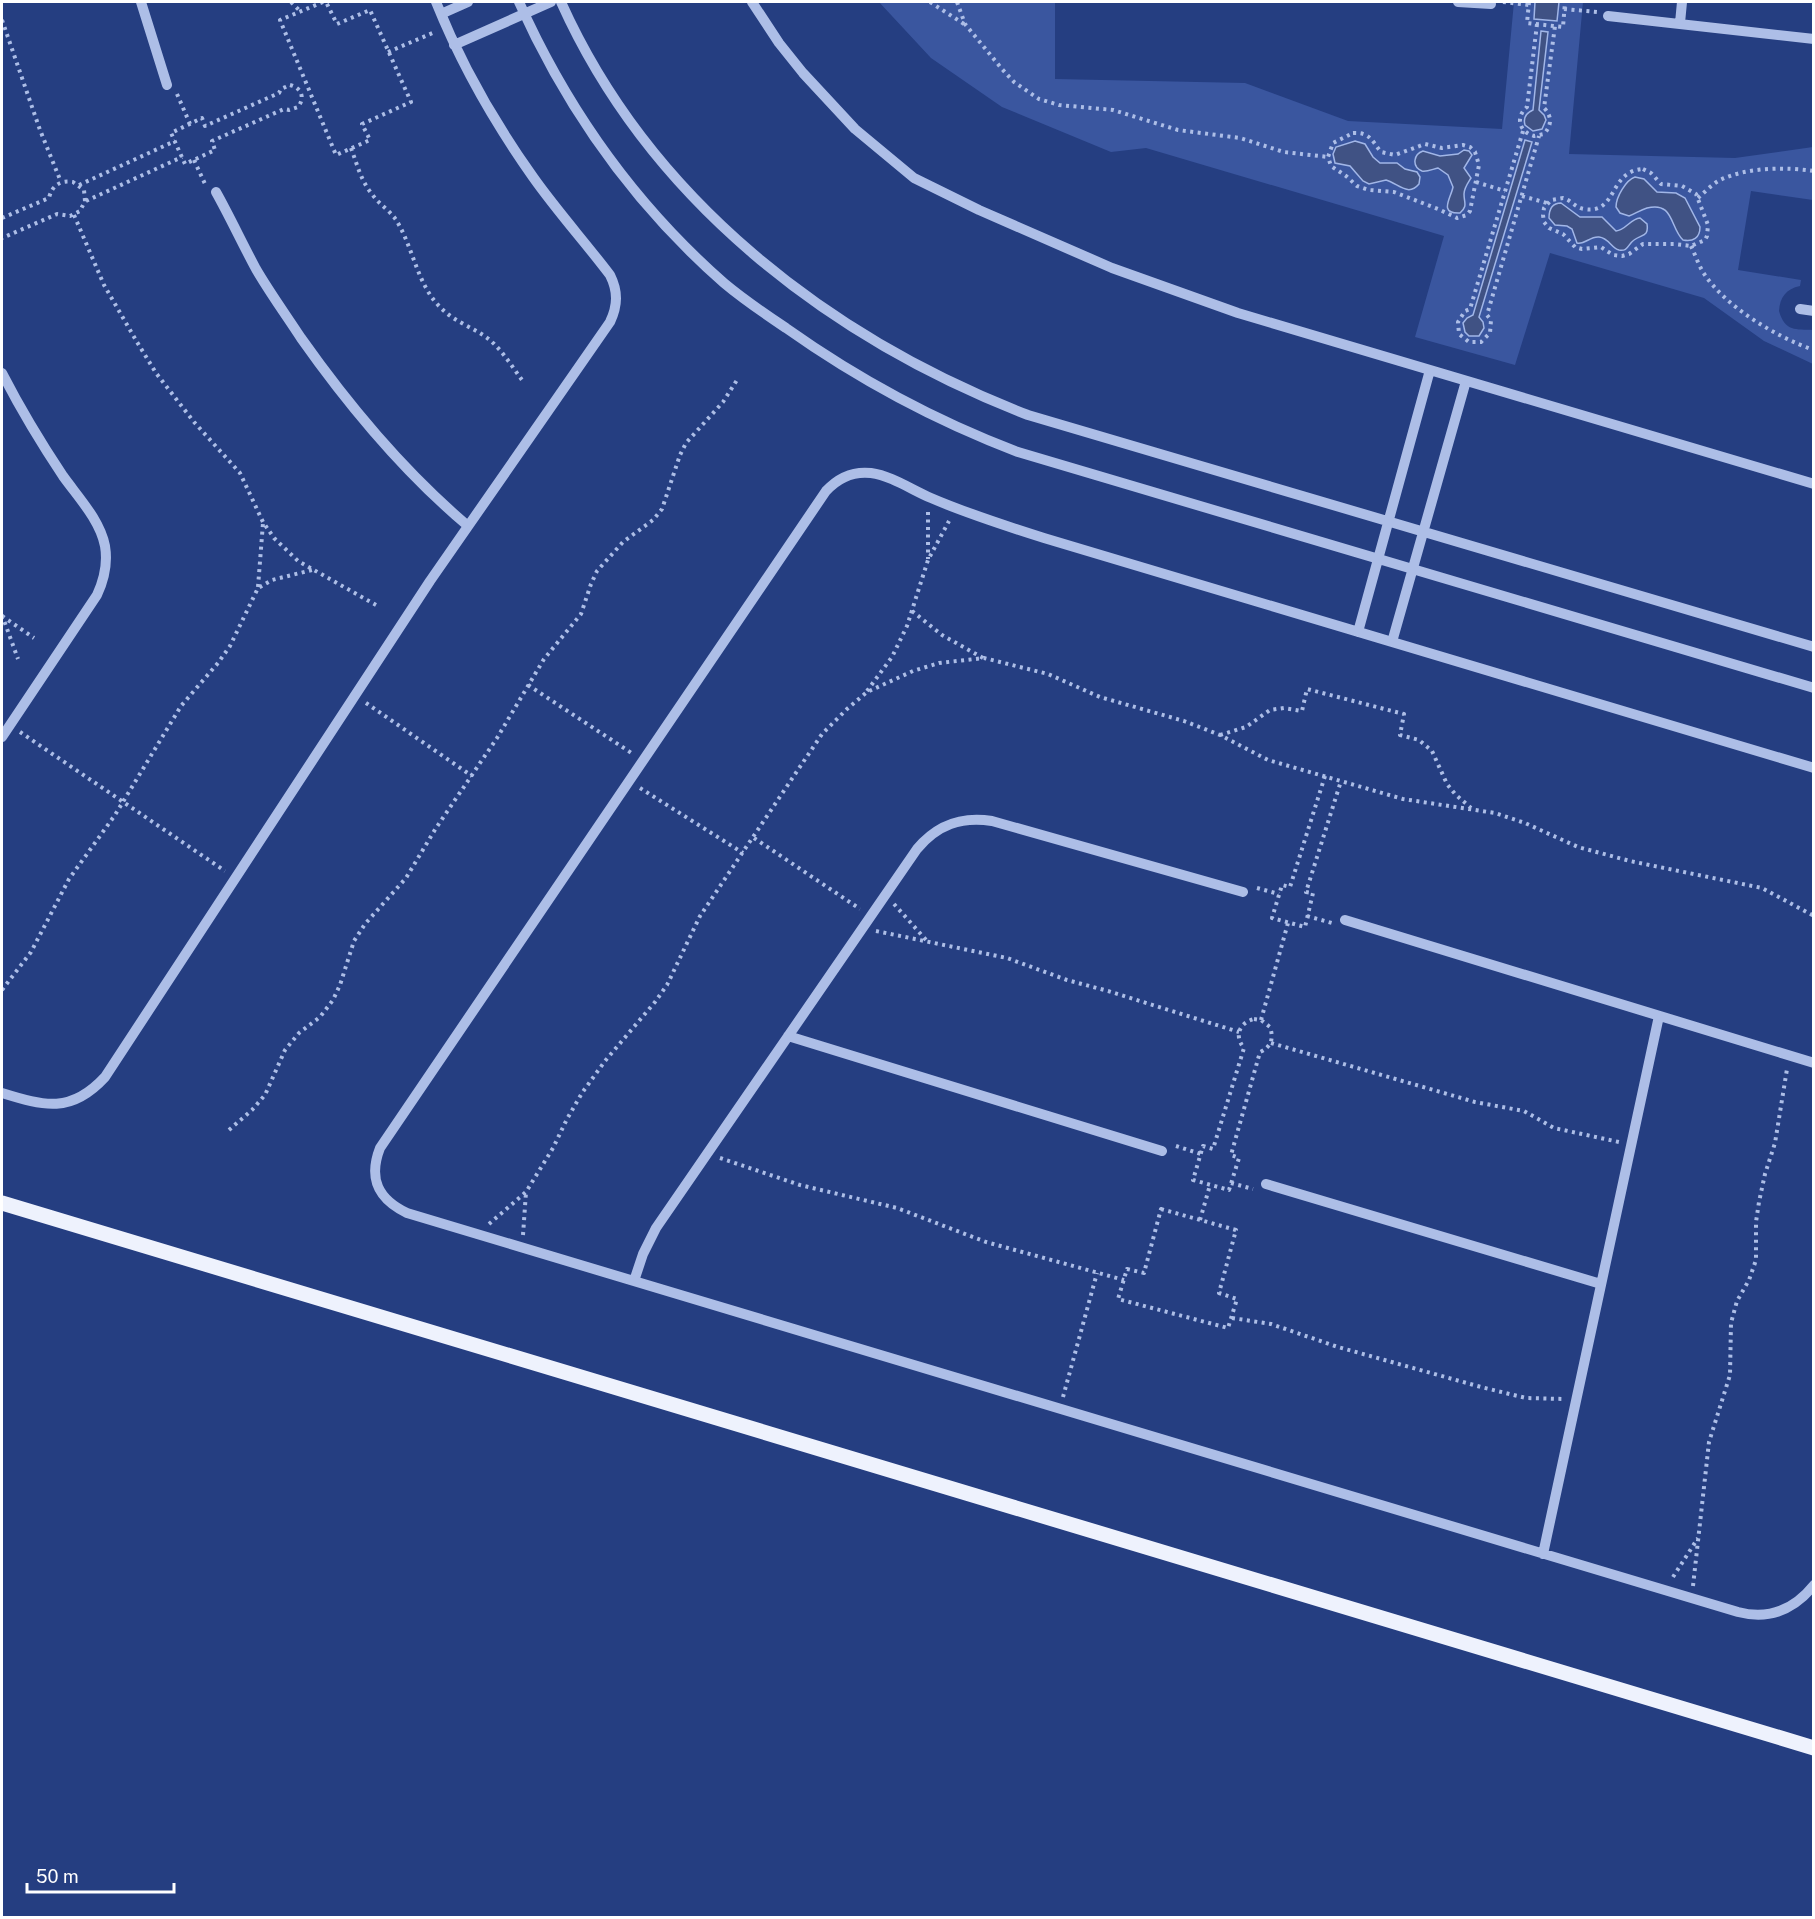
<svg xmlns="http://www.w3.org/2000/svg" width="1815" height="1919" font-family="'Public Sans',sans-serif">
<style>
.green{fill:#3a569f}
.water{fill:#405284;stroke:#a1b6e7;stroke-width:1.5}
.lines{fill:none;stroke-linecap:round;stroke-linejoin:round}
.path{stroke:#adbee7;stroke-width:4;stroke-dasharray:3 4.5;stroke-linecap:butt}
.minor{stroke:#adbee7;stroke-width:10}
.major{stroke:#eef2fd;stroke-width:15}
</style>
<rect width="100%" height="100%" fill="#253e81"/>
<path class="green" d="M879,2H1055V79L1245,83L1348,121L1502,129L1514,2H1583L1569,154L1735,158L1813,147V200L1751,191L1738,270L1801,280L1800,286C1786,289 1780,297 1779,311C1785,332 1796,329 1813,330V364L1764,341L1704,298L1550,253L1515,365L1415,337L1444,236L1146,148L1111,152L1002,107L931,58Z"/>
<path class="water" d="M1535,2H1559L1557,21L1534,19Z
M1541,31L1548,32L1539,110L1544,115L1546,120L1542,129L1533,131L1525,125C1523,118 1526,113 1533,110Z
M1525,140L1532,142L1479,317L1483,322L1484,328L1479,336H1469L1465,332L1463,323L1467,318L1473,315Z
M1355,141L1365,144L1373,157L1380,163H1397L1405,169L1417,172L1420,177L1419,184C1408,197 1399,184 1386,180L1369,184L1363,181L1350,166L1335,163L1333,154L1336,147Z
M1464,150L1469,151L1472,155L1464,168L1471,178C1468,183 1464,188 1464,194C1464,203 1468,206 1460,213C1438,214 1451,198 1453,187L1448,175L1438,168C1433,169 1427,172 1422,171C1411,166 1414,154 1423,151L1440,156L1458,154Z
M1635,177L1644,179L1657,192L1676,193L1685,198L1700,227C1700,238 1693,242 1683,240C1670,228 1674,201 1647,208C1640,210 1635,214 1629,216L1620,213L1616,207C1616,197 1626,180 1635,177Z
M1561,203L1580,217H1602L1616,231C1626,230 1630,219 1640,218L1647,224C1649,237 1642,234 1634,240C1628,244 1628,252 1619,250C1611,248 1609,238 1599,237C1590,236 1585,245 1577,243L1572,229L1567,226L1555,225L1549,218C1549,210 1552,203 1561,203Z"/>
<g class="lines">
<path class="path" d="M291,2L300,11
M323,2L280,20L336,155L370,140L362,124L411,102L370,10L337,24L326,2
M930,2L964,24
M957,2L965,24L1002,69L1014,82L1039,99L1059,105L1113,110L1178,130L1240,138L1284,152L1328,157
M1503,2L1529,5
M1529,2L1527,23L1563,27L1565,2
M1564,9L1597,12
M2,20L40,130L61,182
M1537,24L1527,107C1515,117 1519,132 1534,136L1544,134C1552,125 1552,116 1544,108L1555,26
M388,52L435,32
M290,85C302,88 305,98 298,107L289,110L284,109L212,141L215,150L185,164L171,133L202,118L205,126L279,93L281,89Z
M177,94L190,124
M1523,131L1470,309L1465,311L1458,322L1459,334L1469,342H1481L1490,333L1491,320L1487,315L1539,136
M1353,133C1370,132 1372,141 1381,152L1395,155L1425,144L1442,148L1463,145L1470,147L1475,152L1479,165L1470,211L1467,215L1457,218L1438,209L1394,192L1369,190L1357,186L1346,176L1331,166L1328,157L1333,143Z
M351,148C357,164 361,181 372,194C380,206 393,212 399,225C414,252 418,285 440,307C452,320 469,326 483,335C499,345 511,365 522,380
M194,160L205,184
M1643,169L1651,173L1661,184L1682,186L1696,194L1708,225L1707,236L1705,240L1691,246L1674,244H1643L1629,254L1622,256L1613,255L1601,247L1582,249L1575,247L1563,234L1549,228L1544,222L1543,215L1544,208L1551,200L1563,198C1571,200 1576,208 1584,209C1618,215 1608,171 1643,169Z
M1476,182L1505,191
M79,185L175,141
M1522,196L1547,203
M1698,198C1705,192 1712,184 1720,180C1747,167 1785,167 1814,171
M86,201L182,157
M74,215L104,285L137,342L156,373L194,422L240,473L263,522L274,538L298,561L376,605
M2,218L49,198C52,185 61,180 73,182L84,190L85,201L80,211L70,216L57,214L2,238
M1691,246C1695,254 1698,264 1703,272C1724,306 1776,337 1814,350
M928,512V559
M258,587L263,523
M912,611L942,635L983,658
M2,615L18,659
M2,616L34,638
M528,685L633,754
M867,691L892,657L907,626L928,560L949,521
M366,703L472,776
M20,732L225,871
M1220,735L1246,727L1270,710L1284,708L1302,711L1307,689L1404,714L1400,735L1419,740L1432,751L1447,784L1455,794L1471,808
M1325,776L1290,887L1282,885L1272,918L1305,927L1313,893L1306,892L1341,781
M640,788L743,853
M754,838L860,909
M1257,888L1279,894
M894,904L927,941
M1307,916L1332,923
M876,931L1007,958L1067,980L1108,991L1239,1032
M2,990L31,952L69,879L115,815L181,706L218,663L230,646L258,588L272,580L312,570
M1254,1019L1261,1020L1270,1027C1274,1039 1271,1047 1260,1052L1231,1155L1239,1158L1229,1190L1193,1180L1203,1146L1213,1149L1244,1048C1234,1036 1239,1023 1254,1019Z
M1261,1020L1288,923
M1271,1043L1475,1102L1524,1111L1554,1128L1619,1142
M229,1130L252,1110L265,1095L285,1050L299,1033L320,1017L333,1000L340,985L354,941L365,924L406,878L436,828L497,738L544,659L581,614L591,584L597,571L623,542L653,520L662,509L680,455L686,443L723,402L737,380
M1176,1146L1201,1154
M720,1158L800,1185L897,1208L986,1242L1124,1280
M1231,1183L1253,1189
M1161,1209L1236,1230L1219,1293L1237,1299L1228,1328L1118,1299L1127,1269L1144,1273Z
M1200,1220L1210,1185
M489,1224L526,1192L553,1148L567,1119L582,1093L605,1061L655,1002L667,985L700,916L822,734L847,709L867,692L913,671L939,663L984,658L1048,674L1100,697L1184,721L1220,735L1268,760L1403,799L1495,813L1525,823L1578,847L1630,861L1762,888L1814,916
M523,1235L526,1192
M1232,1318L1271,1324L1338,1347L1481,1387L1526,1398L1564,1399
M1063,1397L1097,1273
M1673,1577L1698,1538
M1693,1586L1709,1442L1730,1375L1731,1323L1737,1301L1749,1280L1756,1260V1222L1759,1202L1765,1174L1775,1143L1787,1069"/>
<path class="minor" d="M141,2L167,85
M519,2C567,109 635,205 724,283C743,299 765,314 786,328C858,379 936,421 1018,452L1814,688
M561,2C650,200 829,338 1028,415L1814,647
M752,2L779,43L803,73L855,129L914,178L979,210L1112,268L1238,313L1814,484
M1458,2L1491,4
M441,14L468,2
M1608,16L1814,39
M1680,23L1682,2
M454,45L551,2
M216,192C230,217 242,243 256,269C270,293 286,315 301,338C349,406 404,472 468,526
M1800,309L1814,311
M2,373C20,408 41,443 63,476C78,497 100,520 105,546C108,564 104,580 97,595L2,737
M1358,632L1430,370
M1392,642L1466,381
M1814,768L1044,538C1006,526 968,514 931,498C912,490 892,476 871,473C853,471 838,478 826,491L380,1148C368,1179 378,1199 407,1213L1738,1612C1769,1620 1794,1610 1814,1585
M1345,920L1814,1063
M788,1036L1162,1151
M2,1093C44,1106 71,1114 105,1077L430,581L610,322C618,305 618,291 610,275C585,242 557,211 533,177C494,122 461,64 436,2
M1266,1184L1601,1284
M634,1281L643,1254L656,1228L917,849C937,825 961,816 992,821L1243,892
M1543,1554L1659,1016"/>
<path class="major" d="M2,1203L1814,1748"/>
</g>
<rect width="1815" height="1919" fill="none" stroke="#ffffff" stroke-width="6"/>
<path d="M27 1883v9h147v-9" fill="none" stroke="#ffffff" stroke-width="3"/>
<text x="36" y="1883" font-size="18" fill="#ffffff" stroke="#253e81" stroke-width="4.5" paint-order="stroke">50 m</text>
</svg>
